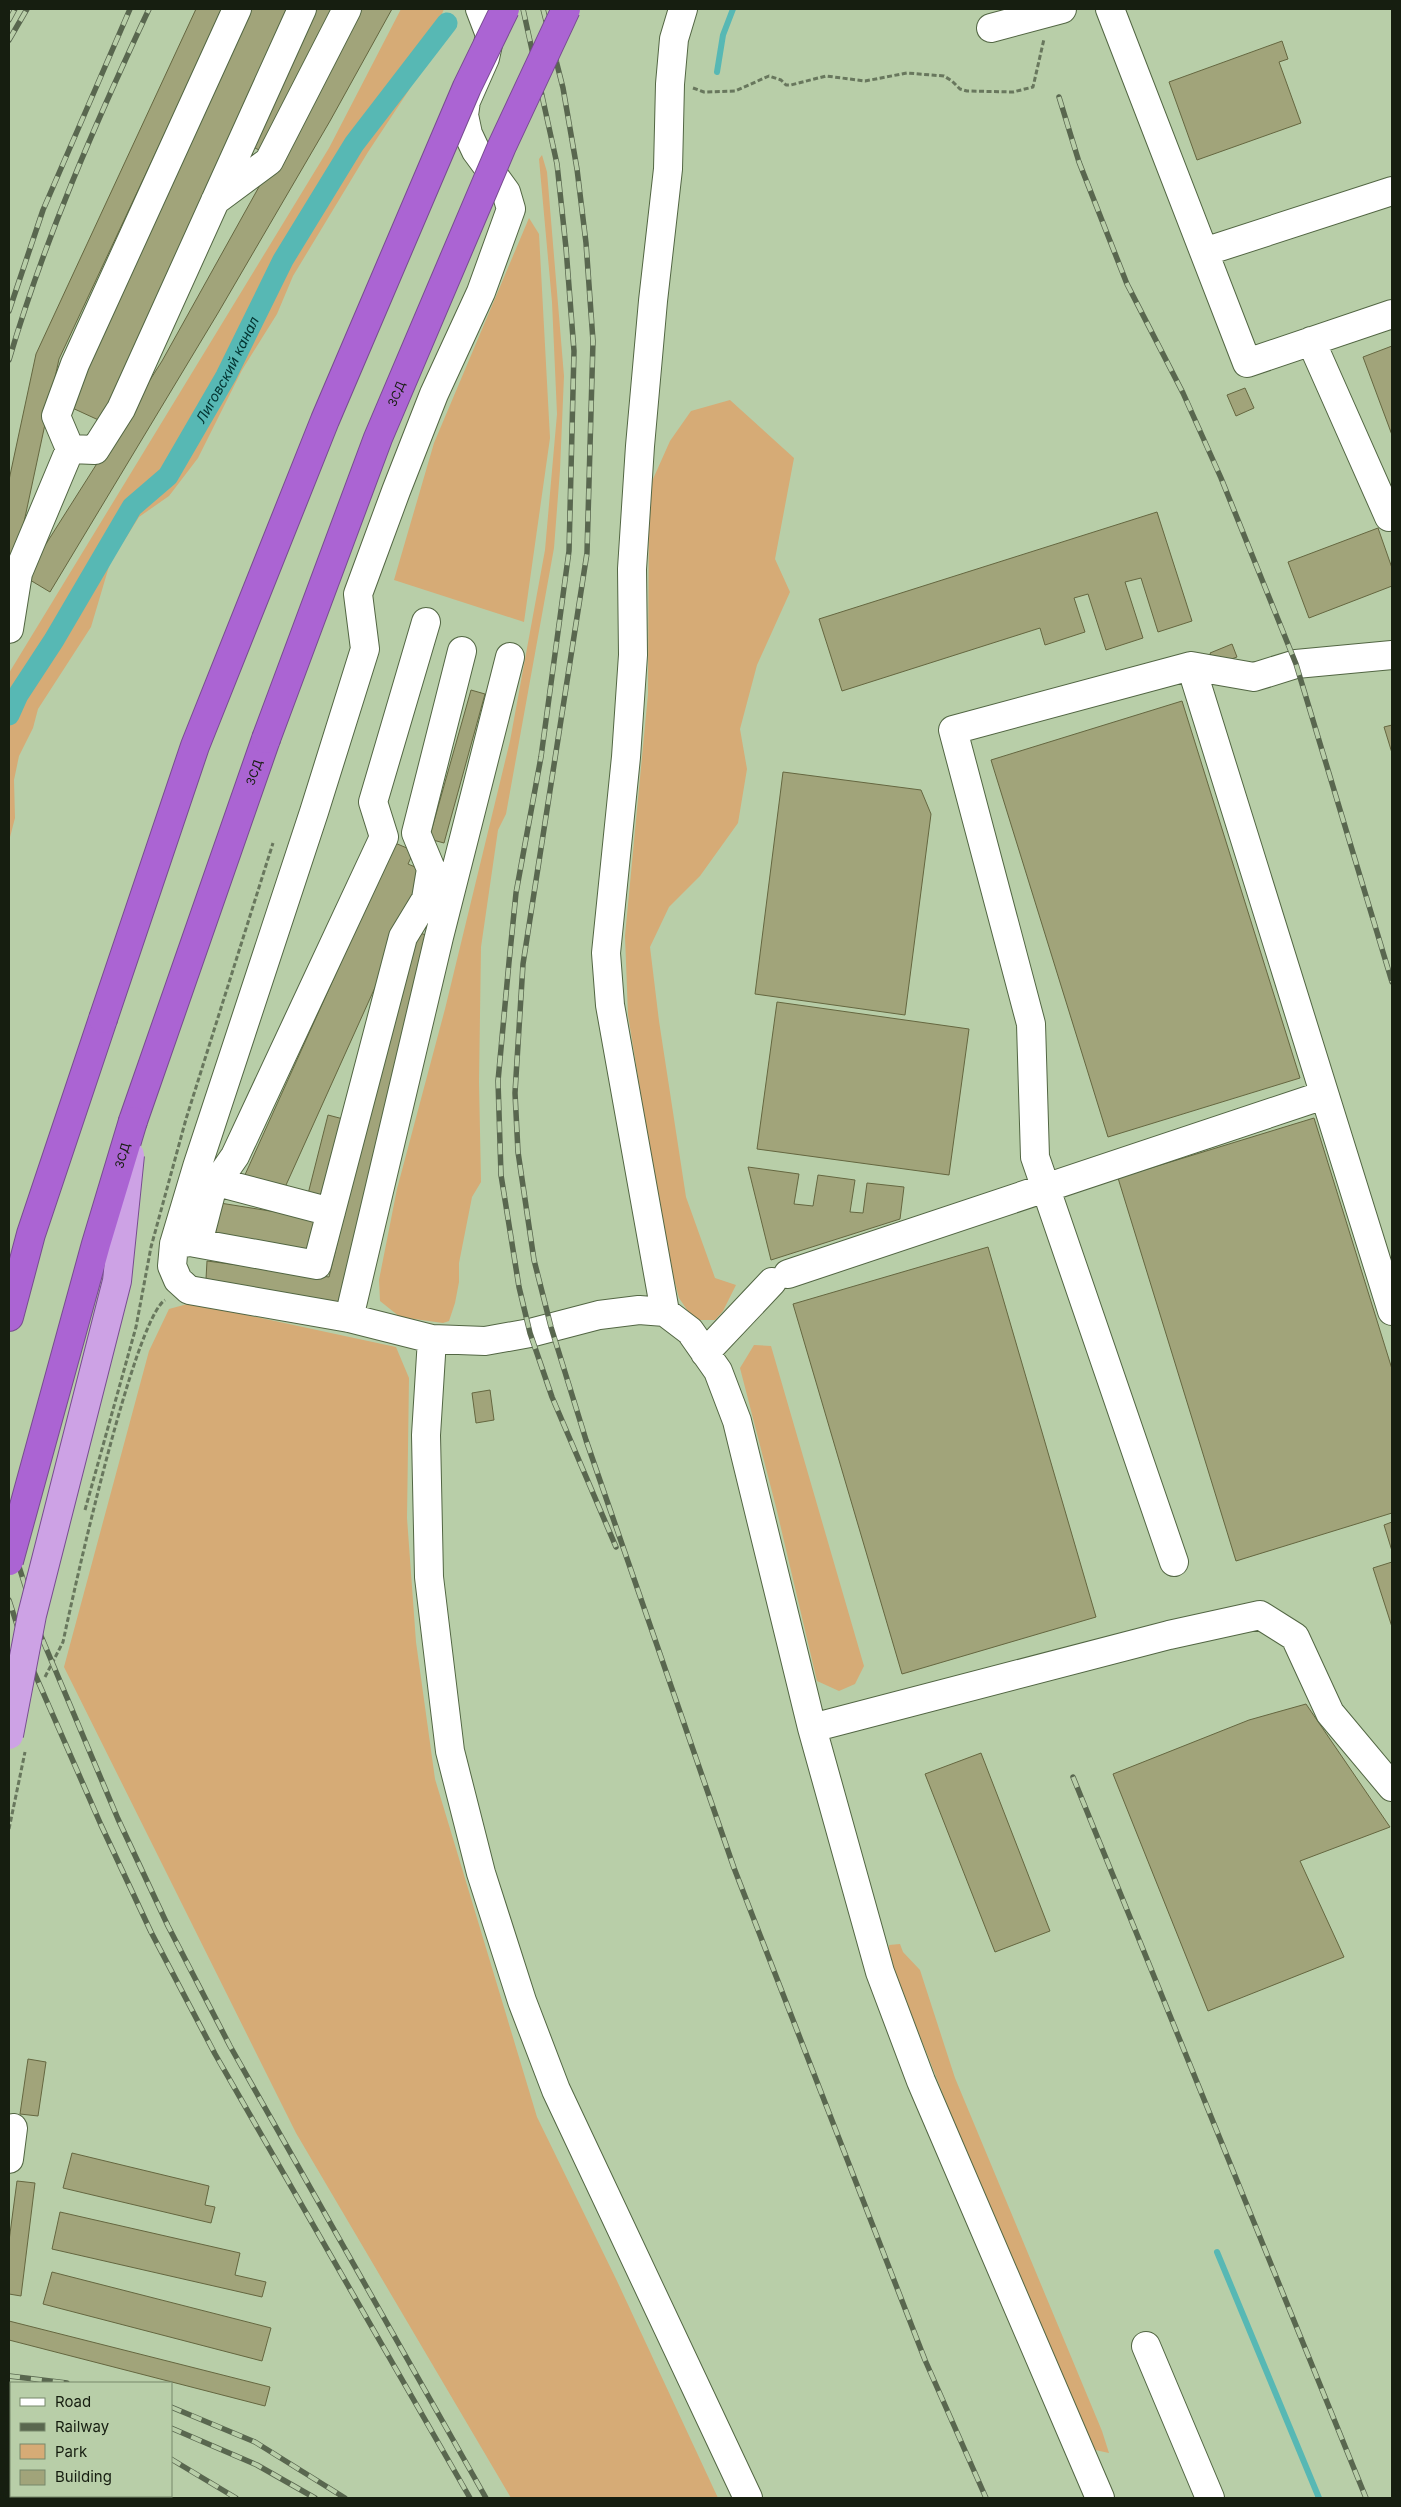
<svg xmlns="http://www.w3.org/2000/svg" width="1401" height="2507" font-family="Inter,sans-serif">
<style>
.green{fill:#d6ab76}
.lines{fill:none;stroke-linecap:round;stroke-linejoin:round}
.stream{stroke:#57b8b4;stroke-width:6}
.canal{stroke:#57b8b4;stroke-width:21}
.building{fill:#a1a47a;stroke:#656740}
.minor-casing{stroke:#526643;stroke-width:30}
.highway-casing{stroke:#774c8f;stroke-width:30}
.path{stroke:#68775d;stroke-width:3;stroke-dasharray:5 2.5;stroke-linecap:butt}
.minor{stroke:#fff;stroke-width:28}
.highway{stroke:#ab64d3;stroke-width:28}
.rail-casing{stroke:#59674f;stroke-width:5.5}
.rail{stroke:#b8cea8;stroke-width:4;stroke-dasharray:11;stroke-linecap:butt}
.major-bridge-casing{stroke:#774c8f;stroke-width:30;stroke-linecap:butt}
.highway-bridge-casing{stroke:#774c8f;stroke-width:30;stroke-linecap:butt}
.path-bridge{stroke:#68775d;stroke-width:3;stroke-dasharray:5 2.5;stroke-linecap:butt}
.major-bridge{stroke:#cda2e5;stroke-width:28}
.highway-bridge{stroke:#ab64d3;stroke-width:28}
.labels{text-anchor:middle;stroke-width:4.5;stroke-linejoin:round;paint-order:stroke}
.street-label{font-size:12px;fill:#161e10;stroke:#b8cea8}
.water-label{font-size:14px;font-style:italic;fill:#023331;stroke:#b8cea8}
</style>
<rect width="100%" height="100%" fill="#b8cea8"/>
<path class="green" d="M401,9H444L409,90L368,152L293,276L277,314L242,370L198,458L169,496L139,517L110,563L91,627L38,709L33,728L19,756L14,780L15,818L9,841V673L329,148Z
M542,155L547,172L564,376L560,470L554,548L506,814L498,830L481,947L479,1082L481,1182L472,1197L459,1263V1282L455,1303L449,1321L443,1323L400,1317L380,1301L379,1280L397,1189L445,1009L510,741L545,550L557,414L552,302L539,159Z
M529,218L539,234L550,438L524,622L394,580L434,443Z
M730,400L794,458L775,559L790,592L757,665L740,729L747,769L738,823L700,876L669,907L650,947L659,1021L686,1197L715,1278L736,1285L723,1311L715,1320H694L679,1298L665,1245L628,1015L625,936L648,694L649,488L670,441L691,411Z
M191,1303L396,1347L409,1378L407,1518L416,1642L435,1779L537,2117L617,2281L718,2498H511L296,2133L64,1667L149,1351L169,1309Z
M754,1345L771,1346L864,1666L855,1684L839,1691L817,1681L776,1507L740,1368Z
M900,1944L903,1952L920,1970L955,2078L1102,2431L1109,2453L1095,2450L971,2165L889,1958V1945Z"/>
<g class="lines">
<path class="stream" d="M717,72L723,35L733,9
M1217,2252L1319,2498"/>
<path class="canal" id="s1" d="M9,715L18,695L54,640L132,507L168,476L226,376L283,260L354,144L447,23"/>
</g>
<path class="building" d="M196,9H223L59,359L9,592V480L36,354Z
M245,9H290L105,423L68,406Z
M308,9H333L265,153L245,143Z
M358,9H392L330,121L218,313L50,592L25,577L162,361Z
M1282,41L1288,59L1279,62L1301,123L1197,160L1169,82Z
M1392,346V435L1363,357Z
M1245,388L1254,408L1236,416L1227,395Z
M1157,512L1192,621L1158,632L1141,578L1125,582L1143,638L1106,650L1088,594L1074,598L1085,632L1045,645L1040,628L842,691L819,619Z
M1378,528L1392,568V586L1309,618L1288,562Z
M1232,644L1237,657L1215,665L1210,653Z
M471,690L485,694L444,843L429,839Z
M1182,701L1300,1078L1108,1137L991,760Z
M1392,725V753L1384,727Z
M783,772L921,790L931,814L905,1015L755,994Z
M395,843L414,851L408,864L427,872L282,1194L244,1177Z
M414,931L429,936L339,1305L206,1279L207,1261L329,1277Z
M777,1002L969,1029L949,1175L757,1149Z
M328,1115L347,1120L327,1199L308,1194Z
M1314,1118L1392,1369V1513L1236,1561L1118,1178Z
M748,1167L799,1174L794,1204L813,1206L818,1175L855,1180L850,1212L863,1213L867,1183L904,1187L900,1219L771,1260Z
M220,1203L320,1219L315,1258L214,1242Z
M988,1247L1096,1617L902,1674L793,1304Z
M490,1390L494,1420L476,1423L472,1393Z
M1392,1522V1551L1384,1525Z
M1392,1562V1627L1373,1568Z
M1306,1704L1390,1827L1300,1861L1344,1957L1208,2011L1113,1774L1249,1720Z
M981,1753L1050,1931L995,1952L925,1774Z
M28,2059L46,2062L38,2116L20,2114Z
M72,2153L209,2186L205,2205L215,2207L211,2223L63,2188Z
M17,2181L35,2183L21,2296L9,2294V2241Z
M60,2212L240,2253L235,2275L266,2282L262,2297L52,2249Z
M52,2272L271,2328L262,2361L43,2304Z
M9,2321L270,2387L265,2406L9,2340Z"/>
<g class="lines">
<defs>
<path id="minor" d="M237,9L75,364L56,416L70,449L95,450L121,409L302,9
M480,9L490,35L485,58L466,101L464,115L468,134L476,151L506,192L511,209L481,292L434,394L396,491L358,594L365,649L314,812L197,1167L174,1244L172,1266L178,1280L189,1290L349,1318L432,1339L485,1341L530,1333L599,1315L639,1310L665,1312L690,1331L718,1371L737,1421L812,1728L880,1972L921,2081L1100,2498
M1110,9L1247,363L1392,314
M991,28L1062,9
M215,201L269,161L347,9
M1204,252L1392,191
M1311,341L1389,517L1392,516
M9,629L18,573L70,449
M1191,666L1392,1311
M217,1182L331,1212
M198,1243L212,1189L235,1156L384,837L373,802L426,622
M174,1244L190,1242L317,1265L403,937L426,899L431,869L416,833L462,651
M788,1274L1324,1095
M665,1312L610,1005L606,953L626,757L633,655L632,569L640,446L653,301L668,169L670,84L674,39L683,9
M349,1318L439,937L510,657
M432,1339L426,1435L429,1577L450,1751L481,1873L522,2001L556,2090L748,2498
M705,1353L772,1282
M1174,1562L1035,1157L1031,1024L953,730L1191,666L1254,677L1296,664L1392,655
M812,1728L1169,1635L1260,1615L1295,1637L1330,1713L1392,1787
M9,2159L13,2128
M1146,2346L1210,2498"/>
<g id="highway">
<path id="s2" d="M133,1121L266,739"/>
<path d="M9,1317L31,1234L103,1019"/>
</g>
</defs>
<use href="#minor" class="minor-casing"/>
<use href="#highway" class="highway-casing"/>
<path class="path" d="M693,88L704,92L735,91L769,76L781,80L786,85H791L826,76L865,81L907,73L944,76L952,81L960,89L967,91L1013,92L1033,87L1044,39
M45,1677L63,1642C74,1590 134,1320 165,1300"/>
<use href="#minor" class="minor"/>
<use href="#highway" class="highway"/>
<defs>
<path id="rail" d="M523,9L557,164L566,248L574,351L569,551L541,757L516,893L509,962L498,1081L501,1175L519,1287L530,1333L552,1397L616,1547
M543,9L563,88L577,169L586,243L593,341L587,553L523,964L515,1093L518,1152L534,1260L551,1327L586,1440L734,1868L925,2360L986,2498
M9,20L15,9
M9,40L27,9
M1059,97L1079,162L1127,284L1183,393L1221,478L1296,664L1392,982
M9,311L43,210L130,9
M9,360C45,238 95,124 149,9
M9,1535L41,1636L118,1819L168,1926L230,2046L486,2498
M9,1600L27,1656L101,1825L151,1932L215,2054L470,2498
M1073,1777L1366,2498
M9,2376L67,2383
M9,2390H11
M9,2407L11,2408
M171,2407L255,2442L345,2498
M171,2428L257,2465L315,2498
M171,2459L236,2498
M75,2496L76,2498"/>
</defs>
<use href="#rail" class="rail-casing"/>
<use href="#rail" class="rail"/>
<defs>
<path id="major-bridge" d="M9,1735L32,1615L117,1281L130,1155"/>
<g id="highway-bridge">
<path id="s3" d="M266,739L378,438L502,146L566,9"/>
<path d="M103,1019L195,746L325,420L467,87L505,9"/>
<path id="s4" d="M9,1561L96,1244L133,1121"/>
</g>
</defs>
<use href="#major-bridge" class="major-bridge-casing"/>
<use href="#highway-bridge" class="highway-bridge-casing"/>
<path class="path-bridge" d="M85,1510L136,1327L151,1247L186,1119L273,843
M9,1829L25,1752"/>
<use href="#major-bridge" class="major-bridge"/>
<use href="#highway-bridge" class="highway-bridge"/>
</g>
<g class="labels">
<g class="street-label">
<text dy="4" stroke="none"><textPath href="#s3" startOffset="369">ЗСД</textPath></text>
<text dy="4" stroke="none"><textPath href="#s2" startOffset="369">ЗСД</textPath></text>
<text dy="4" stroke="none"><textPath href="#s4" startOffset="421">ЗСД</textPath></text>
</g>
<g class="water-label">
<text dy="5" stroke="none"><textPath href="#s1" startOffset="411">Лиговский канал</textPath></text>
</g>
</g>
<rect width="1401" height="2507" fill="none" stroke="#161e10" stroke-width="20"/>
<rect x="10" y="2382" width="162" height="115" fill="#b8cea8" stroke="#77886b"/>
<rect x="20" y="2398" width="25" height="8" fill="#ffffff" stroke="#77886b"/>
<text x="55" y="2407" font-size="15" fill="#161e10">Road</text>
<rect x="20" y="2423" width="25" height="8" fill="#59674f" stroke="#77886b"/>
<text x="55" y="2432" font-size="15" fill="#161e10">Railway</text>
<rect x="20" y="2444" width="25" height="15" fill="#d6ab76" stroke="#77886b"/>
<text x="55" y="2457" font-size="15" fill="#161e10">Park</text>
<rect x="20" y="2470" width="25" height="15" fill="#a1a47a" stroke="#77886b"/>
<text x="55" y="2482" font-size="15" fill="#161e10">Building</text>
</svg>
